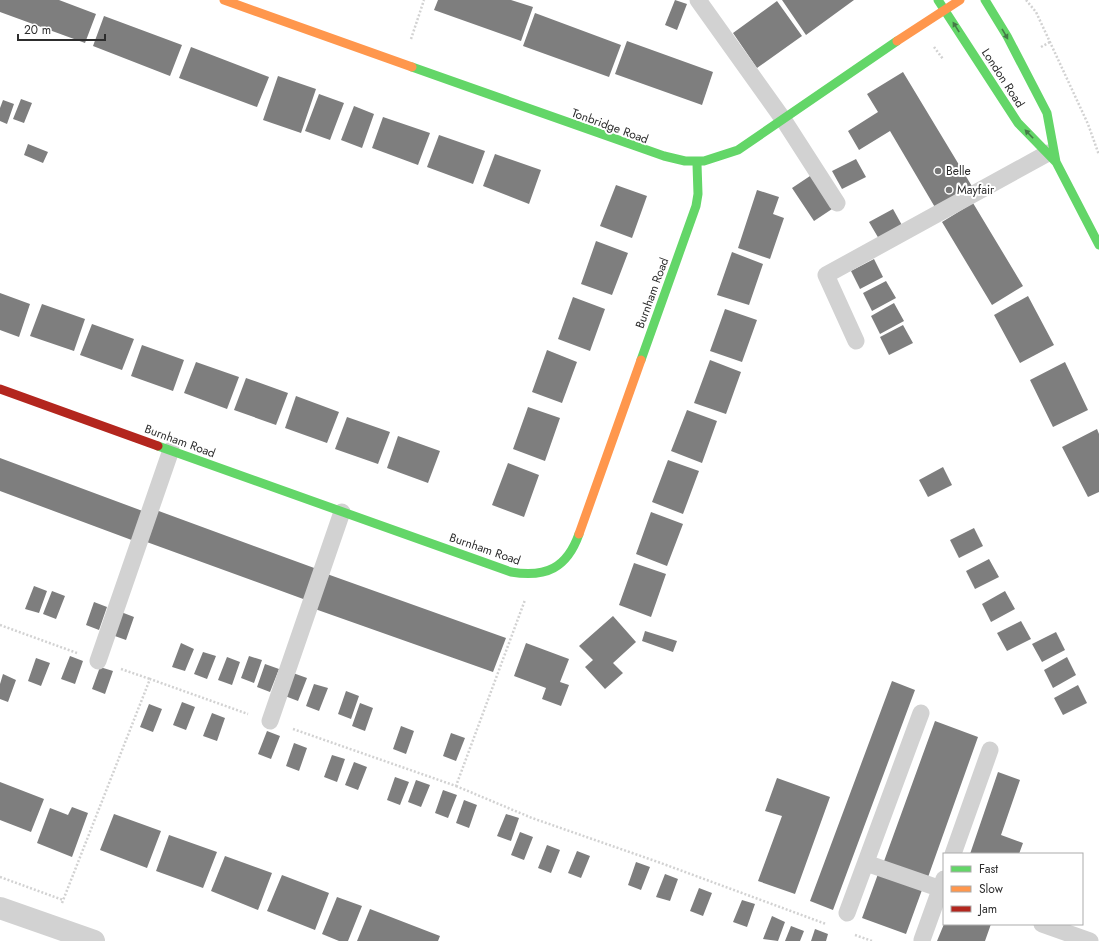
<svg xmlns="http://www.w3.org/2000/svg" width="1099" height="941" font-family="Jost,sans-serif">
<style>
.building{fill:#7e7e7e}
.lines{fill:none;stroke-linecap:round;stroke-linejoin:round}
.path{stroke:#d2d2d2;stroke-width:2.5;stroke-dasharray:2 2;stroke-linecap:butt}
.lane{stroke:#d2d2d2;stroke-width:17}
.street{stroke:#d2d2d2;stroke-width:22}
.fast{stroke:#63d668;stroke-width:9}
.slow{stroke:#ff974d;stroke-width:9}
.jam{stroke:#b3261e;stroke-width:9}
.oneway{fill:#457948}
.poi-dot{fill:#767676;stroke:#fff;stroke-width:1.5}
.labels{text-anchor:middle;stroke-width:4;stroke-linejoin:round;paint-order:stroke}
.street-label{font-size:12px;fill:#2d2d2d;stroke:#fff}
.poi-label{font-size:12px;fill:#2d2d2d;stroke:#fff;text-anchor:start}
</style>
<rect width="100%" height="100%" fill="#fff"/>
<path class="building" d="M0,0H59L96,14L85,43L0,12Z
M438,0H511L533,7L521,41L434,10Z
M675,0L687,4L677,30L665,25Z
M782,0H854L806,35Z
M777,1L802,36L757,68L733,33Z
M535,13L621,45L609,77L523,46Z
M104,16L182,45L170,76L93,46Z
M627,41L713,72L702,105L615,74Z
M191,47L269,77L257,107L179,78Z
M903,72L973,188L936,209L890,131L859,150L848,131L878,112L867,94Z
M278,76L316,89L301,133L263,120Z
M319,94L344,103L330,140L305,131Z
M21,99L32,103L24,123L13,119Z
M3,100L14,104L7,124L0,121V108Z
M354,106L374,114L362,148L341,140Z
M383,117L430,133L418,165L372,148Z
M439,135L485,151L473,184L427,167Z
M28,144L48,152L43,163L24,155Z
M495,154L541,170L529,204L483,186Z
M856,159L866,177L842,189L832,171Z
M813,174L835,207L814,221L792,188Z
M616,185L647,196L632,238L600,226Z
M757,190L779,197L773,214L784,218L770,259L738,248Z
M973,203L1023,286L992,305L942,222Z
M893,209L903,227L879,239L869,222Z
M596,241L628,253L612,295L581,284Z
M732,252L763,264L749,305L717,295Z
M874,259L883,277L860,289L851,271Z
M886,281L896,298L872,311L863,293Z
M0,293L30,304L19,337L0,330Z
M1028,296L1054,345L1020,363L994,315Z
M573,297L605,309L590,351L558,339Z
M894,303L904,321L880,334L871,316Z
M42,304L85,319L74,351L30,336Z
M725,309L757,320L742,362L710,351Z
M92,324L134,339L122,370L80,355Z
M903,325L913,343L889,355L880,337Z
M142,345L184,360L173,391L131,376Z
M547,350L577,362L562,403L532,392Z
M710,360L741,372L726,414L694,403Z
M196,362L239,377L227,409L184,393Z
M1065,362L1088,410L1053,427L1030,380Z
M246,378L288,393L276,425L234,410Z
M296,396L339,412L327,443L285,428Z
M528,407L560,418L545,461L513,449Z
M687,410L717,421L702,463L671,451Z
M347,417L390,432L378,464L335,449Z
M1097,429L1099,434V492L1088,497L1062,447Z
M398,436L440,451L428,483L387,468Z
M0,458L148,513L137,542L0,491Z
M668,460L699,471L683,514L652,502Z
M508,463L539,475L524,517L492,505Z
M943,467L952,485L928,497L919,480Z
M156,510L317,569L306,600L144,541Z
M651,512L683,524L667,566L636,554Z
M974,528L983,546L959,558L950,540Z
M989,559L999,577L975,589L966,571Z
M634,563L666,574L651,617L619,605Z
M327,574L506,638L493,672L315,609Z
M34,586L47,591L39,613L25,609Z
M52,591L65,596L56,619L43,614Z
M1005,591L1015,609L991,622L982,604Z
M94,602L107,607L99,630L86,625Z
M121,612L134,617L126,640L112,635Z
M613,616L636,642L613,663L623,673L605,689L585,667L593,660L579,646Z
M1021,621L1031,639L1007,651L997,633Z
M645,631L677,641L673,652L642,641Z
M1056,632L1065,650L1042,662L1032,644Z
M181,643L194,649L185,671L172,667Z
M526,643L569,659L560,682L569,685L561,706L542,699L546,688L514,676Z
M203,652L216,656L207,679L194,674Z
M70,656L83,661L75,684L61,679Z
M249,656L262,660L254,683L241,678Z
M227,657L240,662L232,685L218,680Z
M1067,657L1076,675L1053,688L1044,670Z
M36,658L50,663L41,686L28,681Z
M265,664L279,669L270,692L257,687Z
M100,667L113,671L105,694L92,689Z
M293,673L307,678L298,701L285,696Z
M3,674L16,680L8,702L0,699V684Z
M892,681L915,690L833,910L810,901Z
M314,684L328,688L319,711L306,706Z
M1078,685L1087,703L1063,715L1054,698Z
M346,691L359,696L351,719L338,714Z
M182,702L195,707L186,730L173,725Z
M360,703L373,708L365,731L352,726Z
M149,704L162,709L153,732L140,727Z
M212,713L225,718L217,741L203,736Z
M935,721L978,737L927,880L883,864Z
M401,726L414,731L406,754L393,749Z
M267,731L280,736L271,759L258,754Z
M451,733L465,738L456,761L443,756Z
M294,743L307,748L299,771L286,766Z
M332,755L345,759L337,782L324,777Z
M354,762L367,767L358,790L345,785Z
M998,772L1020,780L1001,835L1023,843L1019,854H970Z
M395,777L409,782L400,805L387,800Z
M777,778L830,797L795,894L758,881L782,816L765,811Z
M416,780L430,785L421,807L408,802Z
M0,782L44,799L31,832L0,820Z
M443,790L457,795L448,818L435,813Z
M464,800L477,805L469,828L456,823Z
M72,807L88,813L72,857L37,843L50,808L68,815Z
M114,814L161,831L147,868L100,850Z
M506,814L519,818L511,841L497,836Z
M520,832L533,837L524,860L511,855Z
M169,835L217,852L203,888L156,871Z
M547,845L560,850L551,873L538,868Z
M577,851L590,856L581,878L568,873Z
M225,856L272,873L258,910L211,891Z
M636,862L650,867L641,890L628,885Z
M665,874L678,879L670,901L656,897Z
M878,874L922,890L906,934L862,918Z
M282,875L329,893L315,930L267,911Z
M699,888L712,893L703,916L690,911Z
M337,897L362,906L348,941H339L322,934Z
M742,900L755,904L747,927L733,922Z
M370,909L440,936L438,941H357Z
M772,916L785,922L778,941L763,939Z
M944,924H991L985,941H937Z
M791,926L804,931L800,941H785Z
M815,929L828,934L826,941H811Z"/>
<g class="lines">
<path class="path" d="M1026,0L1036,12L1088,124L1099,155
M411,39L424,0
M934,47L943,59
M1041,47L1050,42
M0,625L77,653
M121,669L150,679
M293,729L456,786L525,600
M456,786L532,818L658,862L826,924
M0,877L63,900
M62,903L150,679L248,714
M855,935L872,941"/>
<path class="lane" d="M698,0L783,119L837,203
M856,341L826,275L1048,153
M98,661L171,450
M270,721L342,512
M953,854L990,750
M866,863L944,890
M847,913L921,713
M1042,924L1090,941
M922,940L944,879"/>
<path class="street" d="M0,908L94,941"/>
<path class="fast" d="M938,0L1018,123L1056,162
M985,0L1007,36L1047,113L1056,162L1099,245
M412,67L664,156L685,161H704L738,150L897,41
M641,360L696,206L698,194L697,164
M158,446L511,572C546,578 567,568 579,534"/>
<path class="slow" d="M224,0L412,67
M897,41L960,0
M579,534L641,360"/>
<path class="jam" d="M0,389L158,446"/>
</g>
<defs><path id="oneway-solid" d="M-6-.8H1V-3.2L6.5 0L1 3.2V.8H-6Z"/></defs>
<g class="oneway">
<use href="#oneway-solid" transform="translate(956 27) rotate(-122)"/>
<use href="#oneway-solid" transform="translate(1005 34) rotate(60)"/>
<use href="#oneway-solid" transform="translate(1029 134) rotate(-134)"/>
</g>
<g class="poi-dot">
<circle cx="938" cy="171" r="4"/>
<circle cx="949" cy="190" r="4"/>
</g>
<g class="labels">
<g class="street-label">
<text transform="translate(1003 78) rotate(57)" y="4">London Road</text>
<text transform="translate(610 126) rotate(20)" y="4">Tonbridge Road</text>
<text transform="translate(652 293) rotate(-70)" y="4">Burnham Road</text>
<text transform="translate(180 441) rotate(20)" y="4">Burnham Road</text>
<text transform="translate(485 549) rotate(19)" y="4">Burnham Road</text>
</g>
<g class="poi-label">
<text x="946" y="175">Belle</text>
<text x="957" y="194">Mayfair</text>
</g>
</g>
<rect x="943" y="853" width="140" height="72" fill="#ffffff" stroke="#ababab"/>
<rect x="951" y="866" width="20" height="6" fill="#63d668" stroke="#ababab"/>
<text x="979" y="873" font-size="12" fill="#2d2d2d">Fast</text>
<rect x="951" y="886" width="20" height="6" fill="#ff974d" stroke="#ababab"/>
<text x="979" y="893" font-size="12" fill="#2d2d2d">Slow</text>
<rect x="951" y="906" width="20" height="6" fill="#b3261e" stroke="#ababab"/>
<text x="979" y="913" font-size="12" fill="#2d2d2d">Jam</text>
<path d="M18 34v6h87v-6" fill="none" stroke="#2d2d2d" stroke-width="2"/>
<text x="24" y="34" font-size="12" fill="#2d2d2d" stroke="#ffffff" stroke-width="3" paint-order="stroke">20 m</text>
</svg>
